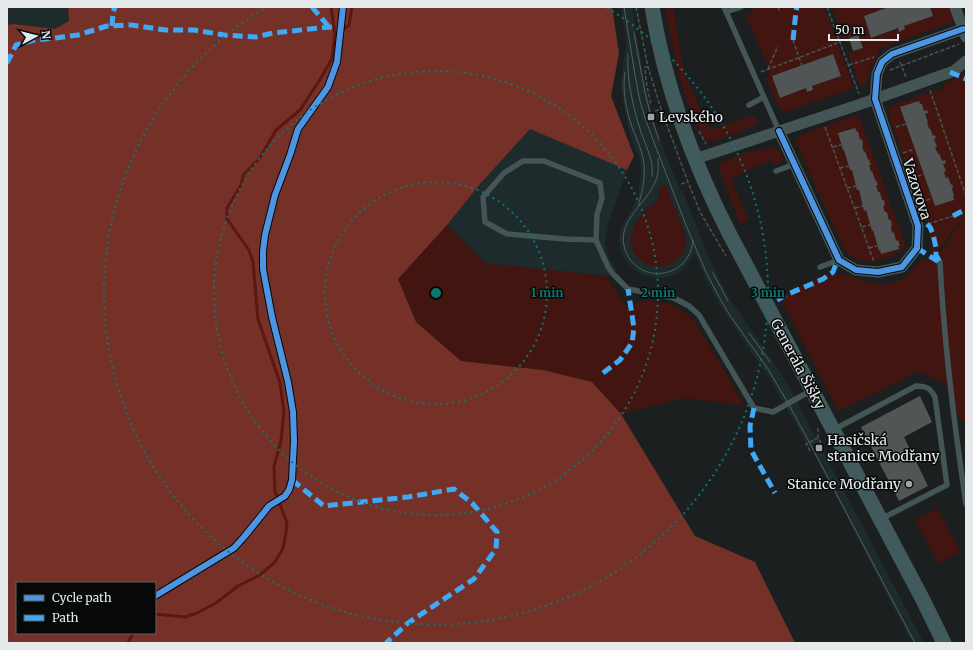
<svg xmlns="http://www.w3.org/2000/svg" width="973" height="650" font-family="Merriweather,serif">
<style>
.built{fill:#1e2b2c;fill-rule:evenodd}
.green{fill:#431510;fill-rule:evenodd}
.forest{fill:#753128;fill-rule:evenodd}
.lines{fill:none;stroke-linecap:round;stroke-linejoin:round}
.stream{stroke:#5d170f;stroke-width:3}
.building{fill:#515555}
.path{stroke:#485455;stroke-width:1.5;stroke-dasharray:4 2;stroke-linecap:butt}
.service{stroke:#445556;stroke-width:5.5}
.minor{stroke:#445556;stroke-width:11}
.secondary{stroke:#415a5b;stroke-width:15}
.tram{stroke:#535f60;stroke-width:1}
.quiet{stroke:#3fa9f5;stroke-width:5;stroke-dasharray:10 5;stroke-linecap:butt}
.cycleway-casing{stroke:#070909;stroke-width:8}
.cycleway{stroke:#4d94e3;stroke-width:6}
.ring{fill:none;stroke:#0f766e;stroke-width:2;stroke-dasharray:2 4}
.poi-dot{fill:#a0a3a4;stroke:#070909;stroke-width:1.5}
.labels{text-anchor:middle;stroke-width:3;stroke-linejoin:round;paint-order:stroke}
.poi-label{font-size:14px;fill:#e7eaeb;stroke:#070909;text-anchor:start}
.street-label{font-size:14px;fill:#e7eaeb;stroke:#070909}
.centre{fill:#0f766e;stroke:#070909;stroke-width:2}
.ring-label{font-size:12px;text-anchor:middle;font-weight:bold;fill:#0f766e;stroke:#070909;stroke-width:3;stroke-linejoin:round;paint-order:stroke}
</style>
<rect width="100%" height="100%" fill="#1b1f1f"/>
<path class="built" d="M7,7H68L69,21L55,29L14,24L7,25Z
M621,7H632L644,79L650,106L655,123L663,148L680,190L682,189L712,265L730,299L772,360L792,392L924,643H912L812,450L808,446L773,384L719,304L705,278L695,254L685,267L680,272L672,276L664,278H656L642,275L635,270L628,264L623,256L620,247L619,238L621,228L625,220L632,210L638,195L641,172L640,160L629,131L626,116L621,90V81L626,44L625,32ZM663,185L665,186L666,187L685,234L686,242L682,254L659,267L649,265L633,229L648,206L651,208L661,194L658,191Z
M530,128L627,170L608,224L605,243L608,256L617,270L613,274L605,276L485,263L447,225L480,184Z"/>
<path class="green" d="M666,7H673L684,73L710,130L754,115L758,123C742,132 724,138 706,142C682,102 673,53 666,7Z
M756,7H823L828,17L854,88L786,112L779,107L766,79L770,69L745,15L754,12L753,8ZM833,54L841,76L812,86L813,90L807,92L806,88L780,98L772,76Z
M830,7H889L864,16L872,38L898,28L900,32L905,29L904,26L933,16L930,7H951L955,21L877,50L879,53C872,62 869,74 865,84L860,86L848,53L863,48L858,35L843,40L834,14Z
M966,73V213L933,257L929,225H928L889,116V110L893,105L944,88L943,84ZM919,101L920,104H922L924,111H927L928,113L925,114L928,122H927L929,129H931L933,136H935L936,138L934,139L937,146L935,147L938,154L939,153L942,161L945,160L946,163L943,164L946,171L944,172L946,178L951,185H952L953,187L952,188L954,195L953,196L954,200L936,206L900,108Z
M858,114L905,244L902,251C885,259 866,269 849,254C846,252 844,247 842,244L796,143L798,137L801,135ZM855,128L857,132H858L860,140H862L863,145H862L864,152H865L868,160H869L871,165H869L871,172H872L875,180H876L878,185H876L878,192H880L882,200H884L885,205L883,206L885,212H887L889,220H891L892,225L891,226L892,233L894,232L896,241L898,240L899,249L882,254L880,250L879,251L873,230H872L866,210H864L859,190H857L852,170H850L844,150H843L838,133Z
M772,148L779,151L784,159L781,161H783L774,165L771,160L731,179L749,220L740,224L718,165C734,154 753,151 772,148Z
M664,185L666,187C670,198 687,233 686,242C686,248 682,254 678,258C657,280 621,257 633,229C636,221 643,213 648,206L651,208L661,194L658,191L661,186Z
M966,214V421H961L944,383L917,371L904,379L838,411L781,300L785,294L824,275L842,274L868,282L886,285L903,279L918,263L938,256Z
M447,225L485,263L605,276L626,305L647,300L674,305L693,319L729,378L743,405L683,398L621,414L592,382L543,370L461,361L416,322L398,279Z
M938,508L960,552L938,564L915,520Z"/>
<path class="forest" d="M68,7H612L619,53L611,96L634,156L627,170L530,129L480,184L447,225L398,279L416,322L461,361L543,370L592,382L621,414L695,536L755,562L795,643H7V25L14,24L55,29L69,21ZM17,583H155V633H17Z"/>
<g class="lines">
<path class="stream" d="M344,29L349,25L352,7
M155,614L185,617L197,613L216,603L238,586L260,575L275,562L283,548L286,532L287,523L275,491L274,467L281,440L284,412L280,383L258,319L253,262L249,250L227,219V208L241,185L244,174L259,159L276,130L300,110L319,81L332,59L335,34L331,7
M128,643L133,633"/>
</g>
<path class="building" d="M889,7H930L933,16L904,26L905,29L899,32L898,28L871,38L864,16Z
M858,35L863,48L853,51L849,38Z
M833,54L841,76L812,86L813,90L807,92L806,88L780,98L772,76Z
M919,101L920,104H922L924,111L927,110L928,113L925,114L928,122H927L929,129L930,128L933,136L935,135L936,138L934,139L937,147H935L938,154L939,153L942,161L945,160L946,163L943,164L946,171L944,172L946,178L948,177L951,185L952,184L953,187L952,188L954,196H953L954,200L935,206L900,107Z
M855,128L857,132L858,131L860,140L862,139L863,145H862L864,152L865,151L868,160L869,159L871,165H869L871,172L872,171L875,180H876L878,185H876L878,192H880L882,200H884L885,205L883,206L885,212H887L889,220H891L892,225L891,226L892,233L894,232L896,241L898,240L900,246H898L899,249L881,254L880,250L879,251L873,230L872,231L866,210L864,211L859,190H857L852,170H850L844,150H843L838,133Z
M920,396L932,422L904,437L928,486L899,501L861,427Z"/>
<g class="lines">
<path class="path" d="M636,7L648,67L661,109L688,182L700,212L726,256
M778,7L780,13
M827,7L859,94
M793,40L802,66
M900,62L906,77
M849,65L874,57
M648,67H645L646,81L651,105
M768,69L778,46
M890,70L959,44
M761,72L840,42
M930,90L966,196
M655,111L661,109
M825,127L874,262
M896,127L906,124
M699,131L706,144
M833,147L841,145
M903,153L914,149
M840,168L849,166
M912,178L924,174
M681,184L688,182
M847,188L856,186
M921,203L932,198
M855,208L863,206
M928,224L953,216
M862,227L870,225
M869,248L877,246
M818,428V438L822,445
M810,451L806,444L818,438"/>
<path class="service" d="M724,7L779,131
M726,12L741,7
M749,105L764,97
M776,171L795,164
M596,240L565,239L507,234L485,222L483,197L504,173L523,161H544L600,183L602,198L597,214L596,240L608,267L613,274L628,289L674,298L689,306L699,315L754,408L773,412L812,390
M940,262C944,343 954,424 966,504
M820,267L839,260
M833,430L916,386C927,386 930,388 935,397L947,485L881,519"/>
<path class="minor" d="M955,7L966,37
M779,131L839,260L856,270L878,272L902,267L917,248L918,226L875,99L877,74L882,62L892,54L963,29
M695,159L858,105L954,71L966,61"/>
<path class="secondary" d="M652,7C665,87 693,163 730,235L923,600L944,643"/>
<path class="tram" d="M624,7L635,75L640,101L645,118L655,145L688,230L706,272L717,293L729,314L768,369L788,403L807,438L915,643
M634,33L645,92L651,117L659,140
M628,54C626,78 634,112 642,135C647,149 654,161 652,176
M625,72C622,90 626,109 632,127C637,140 643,152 644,165C645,178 643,190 639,202
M658,159C658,166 659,173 656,180C648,203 618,219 624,246C634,286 690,281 693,240
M713,273L728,301
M749,333L770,362"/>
<path class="quiet" d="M312,7L329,27
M112,26L113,12L115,7
M793,40L796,11L797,7
M7,63L16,45L34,40L55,38L78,35L107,26L131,25L165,30H194L224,35L256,37L273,33L329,27L341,28
M950,72L966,79
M953,216L966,209
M927,224L930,227L933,234L936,248V255L940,262
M917,248L939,262
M777,300L786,295L823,279L833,272L837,261
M603,373L620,360L632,343L634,328L628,289
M754,408L750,426L751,450L775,493
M292,480L324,506L408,497L454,489L472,503L497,532L496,549L474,579L408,623L386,643"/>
<defs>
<path id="cycleway" d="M779,131L839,260L856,270L878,272L902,267L917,248L918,226L875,99L877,74L882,62L892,54L963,29
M155,596L234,548L244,537L269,506L285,496L289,490L292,480L294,441L293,412L288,382L272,317L263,269V251L265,235L275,195L290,155L298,129L328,87L337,62L343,7"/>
</defs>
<use href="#cycleway" class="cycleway-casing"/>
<use href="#cycleway" class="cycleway"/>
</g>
<g class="ring">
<circle cx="436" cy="293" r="111"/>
<circle cx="436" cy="293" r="222"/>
<path d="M607 8A332 332 0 1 1 265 8"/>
</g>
<g class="poi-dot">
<rect x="647" y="113" width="8" height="8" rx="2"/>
<rect x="815" y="444" width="8" height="8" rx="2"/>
<circle cx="909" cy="484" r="4"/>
</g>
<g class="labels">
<g class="poi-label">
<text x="659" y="122">Levského</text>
<text x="827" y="445">Hasičská<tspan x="827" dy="16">stanice Modřany</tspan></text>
<text x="901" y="489" text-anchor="end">Stanice Modřany</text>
</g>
<g class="street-label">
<text transform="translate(917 189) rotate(72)" y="5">Vazovova</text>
<text transform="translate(798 364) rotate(62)" y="5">Generála Šišky</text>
</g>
</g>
<circle cx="436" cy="293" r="6" class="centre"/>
<g class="ring-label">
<text x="547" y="297">1 min</text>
<text x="658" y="297">2 min</text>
<text x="768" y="297">3 min</text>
</g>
<rect width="973" height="650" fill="none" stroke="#e7eaeb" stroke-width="16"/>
<rect x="16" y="582" width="140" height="52" fill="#070909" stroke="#616363"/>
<rect x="24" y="595" width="20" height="6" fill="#4d94e3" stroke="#616363"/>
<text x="52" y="602" font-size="12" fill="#e7eaeb">Cycle path</text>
<rect x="24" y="615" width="20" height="6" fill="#3fa9f5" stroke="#616363"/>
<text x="52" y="622" font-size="12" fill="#e7eaeb">Path</text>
<g transform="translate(36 36) rotate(83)" stroke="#070909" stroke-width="3" paint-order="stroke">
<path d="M0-3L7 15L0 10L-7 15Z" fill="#e7eaeb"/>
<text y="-6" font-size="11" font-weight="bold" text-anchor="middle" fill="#e7eaeb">N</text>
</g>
<path d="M829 34v6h69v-6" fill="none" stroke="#e7eaeb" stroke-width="2"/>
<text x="835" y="34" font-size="12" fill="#e7eaeb" stroke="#070909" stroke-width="3" paint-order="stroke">50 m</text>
</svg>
